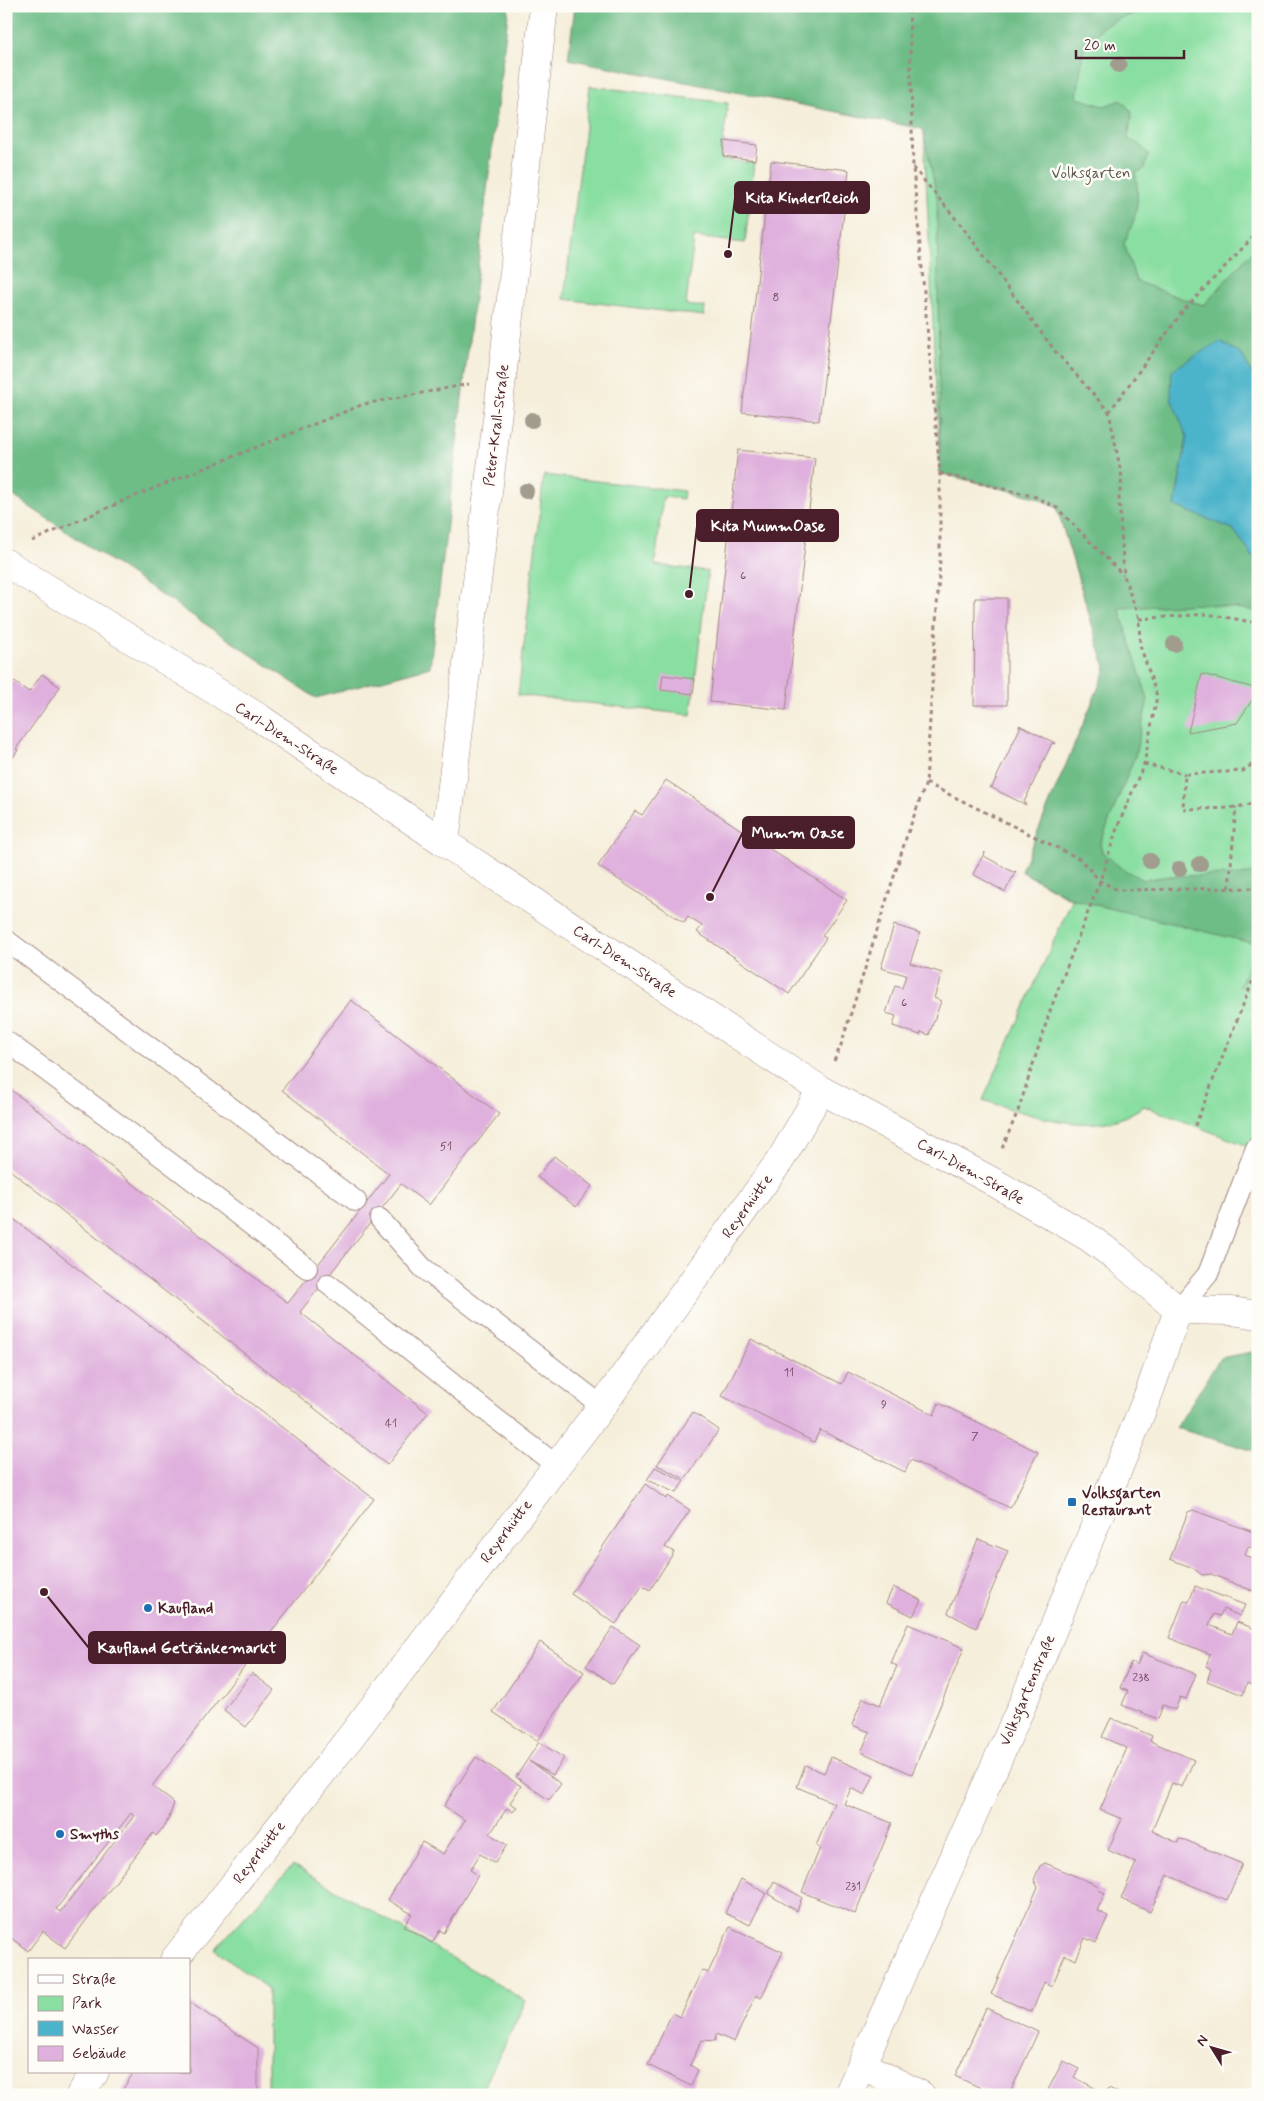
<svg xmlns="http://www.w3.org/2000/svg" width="1264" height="2101" font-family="Mynerve,sans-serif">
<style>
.green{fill:#89dea1;stroke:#6a7e66}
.forest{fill:#6ebd87;stroke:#5c6e59}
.water{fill:#4bb4ca;stroke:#4a6a7a}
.building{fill:#dfb0dd;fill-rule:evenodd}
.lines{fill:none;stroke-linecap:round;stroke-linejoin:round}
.lane-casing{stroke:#a08682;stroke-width:22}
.street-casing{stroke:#a08682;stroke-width:29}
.secondary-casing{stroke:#a08682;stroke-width:29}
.path{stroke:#a08682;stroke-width:3;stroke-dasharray:4 4;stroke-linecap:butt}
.lane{stroke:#fff;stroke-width:20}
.street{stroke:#fff;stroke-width:28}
.secondary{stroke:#fff;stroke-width:28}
.tree{fill:#a19c8d}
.poi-dot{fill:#1f6fb2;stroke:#fdfcf7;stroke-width:2}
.labels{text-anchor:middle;stroke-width:5;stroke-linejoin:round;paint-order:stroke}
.number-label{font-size:12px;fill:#6f4358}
.park-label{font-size:15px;fill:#5d584e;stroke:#fdfcf7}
.street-label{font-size:15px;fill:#4a1f2b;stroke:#fdfcf7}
.poi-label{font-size:15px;font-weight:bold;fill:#4a1f2b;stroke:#fdfcf7;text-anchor:start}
.leader{fill:none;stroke:#4a1f2b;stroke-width:2}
.callout-dot{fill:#4a1f2b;stroke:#fdfcf7;stroke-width:2}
.callout{fill:#4a1f2b;stroke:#4a1f2b;stroke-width:2}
.callout-label{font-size:16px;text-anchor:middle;font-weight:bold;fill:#fff}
</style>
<rect width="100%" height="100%" fill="#fdfcf7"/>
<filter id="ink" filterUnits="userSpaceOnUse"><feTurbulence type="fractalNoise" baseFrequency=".02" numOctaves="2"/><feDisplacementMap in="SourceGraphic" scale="10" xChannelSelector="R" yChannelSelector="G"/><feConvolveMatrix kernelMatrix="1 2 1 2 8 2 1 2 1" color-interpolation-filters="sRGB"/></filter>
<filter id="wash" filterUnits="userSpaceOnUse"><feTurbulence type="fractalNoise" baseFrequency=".0096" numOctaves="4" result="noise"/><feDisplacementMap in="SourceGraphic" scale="20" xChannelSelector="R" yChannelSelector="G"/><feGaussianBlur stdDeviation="1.12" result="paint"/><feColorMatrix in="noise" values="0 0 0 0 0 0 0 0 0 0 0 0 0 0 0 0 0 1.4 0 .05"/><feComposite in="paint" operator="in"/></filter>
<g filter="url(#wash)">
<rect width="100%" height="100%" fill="#f5eeda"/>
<path class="green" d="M918,6H1258V1150L1144,1106C1136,1111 1126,1117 1116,1120C1073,1131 1024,1113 983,1100L1072,900L1021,871L1106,670L1057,508L1036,497L940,473Z
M590,86L728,103L721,159L754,163L745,243L694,237L686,305L705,307L704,316L564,299Z
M544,475L684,491L683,499L663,497L655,565L708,571L691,715L518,695Z
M293,1865L526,2001L480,2095H268V1989L215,1949Z"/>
<path class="forest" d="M6,6H509L430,667L316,698L6,491Z
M575,6H1147L1145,10L1118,19L1102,27L1083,51L1077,98L1104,106L1121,100L1132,112L1128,139L1140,145L1149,155L1144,169L1136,173C1139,204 1138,215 1124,243L1136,281L1183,299L1204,305L1258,245V385L1242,355L1171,398L1187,437L1175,506L1233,529L1258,564V611L1205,604L1119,608L1148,699L1135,756L1100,844L1103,853L1121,868L1143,880L1169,876L1241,875L1258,872V944L1240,987L1256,944L1072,899L1021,871L1106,670L1057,508L1036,497L940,473L937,198L923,129L568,59Z
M1258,1351V1452L1176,1428L1220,1358Z"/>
<path class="water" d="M1220,341L1242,355L1258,385V564L1233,529L1175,506L1187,437L1171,398L1172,370Z"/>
<g id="blocks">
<path class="building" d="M724,141L757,145L755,160L723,156Z
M771,161L849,170L819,421L742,412Z
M738,450L815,458L786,710L710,702Z
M975,598H1007V705H974Z
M42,674L60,687L16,749L18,750L6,768V738L8,736L6,734V676L29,692Z
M1202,674L1258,689V691L1237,723L1188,732Z
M663,675L695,679L693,694L661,690Z
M1019,725L1055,743L1054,744L1052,743L1024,802L1026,805L990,787V786L992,787L1020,728Z
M666,780L847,900L822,936L826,938L789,994L697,932L702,926L688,917L684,923L598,866L635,811L642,815Z
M985,852L984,856L1013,872L1016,871L1005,892L973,874Z
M894,925L920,933L910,963L942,973L934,998L941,1001L929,1035L921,1032L920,1035L893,1026L896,1016L886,1013L895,986L902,988L906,975L881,968Z
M351,1000L499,1114L429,1205L401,1184L300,1312L428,1413L387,1465L6,1167V1086L288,1303L389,1174L282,1090Z
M554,1156L592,1186L576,1207L537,1177Z
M6,1213L374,1499L152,1786L174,1803L169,1818L163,1828L156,1836L153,1833L65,1948L43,1931L28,1951L6,1934ZM131,1813L134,1816L60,1912L56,1909Z
M751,1339L842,1384L848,1372L934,1415L939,1403L1038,1452L1010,1508L911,1460L905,1472L820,1430L814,1442L722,1396Z
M693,1412L719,1430L685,1479L657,1465Z
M655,1467L684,1481L676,1493L647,1480Z
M645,1484L666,1499L668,1496L690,1510L665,1547L674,1552L650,1590L642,1586L616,1624L571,1594Z
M1193,1510L1256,1533L1258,1545L1254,1548L1248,1547L1245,1555L1258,1561V1593L1211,1574L1202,1575L1193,1568L1170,1559L1188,1512Z
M978,1539L1008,1551L976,1628L948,1613Z
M1195,1586L1245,1605L1240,1616L1223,1609L1220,1616L1214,1614L1209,1625L1232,1634L1237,1622L1258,1630V1688L1247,1683L1243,1695L1207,1681L1211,1669L1206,1666L1210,1654L1169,1638L1184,1600L1189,1602Z
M893,1587L921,1600L913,1616L886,1603Z
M908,1624L964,1648L912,1774L861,1752L870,1732L852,1725L863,1698L880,1705L897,1666L891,1663Z
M613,1627L640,1645L613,1684L586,1666Z
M540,1642L584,1672L537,1741L493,1712Z
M1142,1653L1196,1674L1186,1699L1180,1697L1175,1710L1163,1705L1158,1719L1122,1705L1128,1691L1120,1688L1131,1662L1137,1665Z
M252,1673L274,1690L246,1727L224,1710Z
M1111,1718L1152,1736L1150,1741L1194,1760L1182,1787L1172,1783L1152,1831L1178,1843L1179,1839L1185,1840L1242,1864L1227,1900L1167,1875L1150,1912L1121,1899L1136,1863L1108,1850L1122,1819L1100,1810L1127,1748L1102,1737Z
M539,1742L564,1758L553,1775L529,1761L561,1784L549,1800L516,1777Z
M476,1757L521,1786L510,1803L517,1807L513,1812L507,1808L490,1834L507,1845L495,1863L480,1854L470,1870L478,1875L444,1933L440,1930L432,1943L404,1926L412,1914L388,1900L422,1842L443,1854L465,1820L444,1806Z
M831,1757L874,1775L865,1795L851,1788L844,1804L892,1823L855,1914L802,1892L820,1848L816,1846L834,1803L797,1787L805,1765L824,1773Z
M1045,1863L1099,1886L1098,1890L1105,1893L1097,1911L1108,1916L1096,1943L1085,1938L1076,1960L1065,1955L1052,1986L1044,1982L1032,2012L991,1994L1038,1887L1034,1880L1040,1866Z
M741,1879L766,1893L750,1925L725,1913Z
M774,1882L802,1897L797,1911L768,1894Z
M730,1927L783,1952L761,1998L756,1995L734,2042L716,2034L715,2041L702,2040L690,2065L698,2070L691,2086L648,2065L672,2013L680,2017L702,1970L708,1973Z
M189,2002L258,2048V2095H119L134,2072H189Z
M986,2008L1038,2032L1009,2095H996L955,2076Z
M1063,2061L1079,2069L1074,2077L1106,2094L1109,2088L1122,2095H1056L1048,2090Z"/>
</g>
</g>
<g filter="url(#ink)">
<use href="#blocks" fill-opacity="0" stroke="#a08682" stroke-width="1"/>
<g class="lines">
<defs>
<path id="lane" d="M6,940L356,1201
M6,1041L173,1165L307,1268
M380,1219L423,1268L602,1406
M328,1284L495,1418L556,1465
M1178,1310L1208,1274L1256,1148"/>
<path id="street" d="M6,563L258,717L445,843
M1178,1310L1231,1311L1258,1315
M174,1960L352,1735L602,1406L781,1159L821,1090
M862,2065L921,2095
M80,2095L95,2072"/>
<path id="secondary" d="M544,6L502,378L445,843L821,1090L990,1180L1088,1237L1117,1258L1178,1310L1149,1393L1023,1703L848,2095"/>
</defs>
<use href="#lane" class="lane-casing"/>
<use href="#street" class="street-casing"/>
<use href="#secondary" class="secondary-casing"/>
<path class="path" d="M913,167L964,229L1055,351L1109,412L1122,478L1119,498L1124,576L1139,619L1140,645L1157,696L1144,764L1117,828L1100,881L1051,1008L1018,1111L1001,1151
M1109,412L1183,311L1254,236L1258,229
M940,473L1036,497L1057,508L1123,575
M32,541L130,498L364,404L469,384
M1139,619L1207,614L1258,623
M1258,760L1243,771L1185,774L1183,809C1202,808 1243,811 1258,800
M1144,764L1185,774
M926,783L1080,859L1100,881L1118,890L1258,888
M1229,888L1236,807
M834,1061L841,1045L907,835L926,783L940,559V473L913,167L909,6
M1195,1126L1258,967"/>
<use href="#lane" class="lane"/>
<use href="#street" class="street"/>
<use href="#secondary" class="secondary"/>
</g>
<g class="tree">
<circle cx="1119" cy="65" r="8"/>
<circle cx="532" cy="420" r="8"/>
<circle cx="526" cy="491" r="8"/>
<circle cx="1174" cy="644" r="8"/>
<circle cx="1150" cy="861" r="8"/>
<circle cx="1200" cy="864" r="8"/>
<circle cx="1179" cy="869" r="8"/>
</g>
</g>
<g class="poi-dot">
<rect x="1067" y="1497" width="10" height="10" rx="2.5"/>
<circle cx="148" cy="1608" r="5"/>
<circle cx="60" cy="1834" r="5"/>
</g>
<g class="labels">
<g class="number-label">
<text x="776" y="301">8</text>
<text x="743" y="579">6</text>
<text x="904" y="1006">6</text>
<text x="446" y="1150">51</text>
<text x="789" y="1376">11</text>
<text x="884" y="1408">9</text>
<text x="391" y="1427">41</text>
<text x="975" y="1440">7</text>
<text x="1141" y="1681">238</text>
<text x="853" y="1890">231</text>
</g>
<g class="park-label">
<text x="1091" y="178">Volksgarten</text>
</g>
<g class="street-label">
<text transform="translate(496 425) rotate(-83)" y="5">Peter-Krall-Straße</text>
<text transform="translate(287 738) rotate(33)" y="5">Carl-Diem-Straße</text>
<text transform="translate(625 961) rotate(33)" y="5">Carl-Diem-Straße</text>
<text transform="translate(971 1171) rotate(29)" y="5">Carl-Diem-Straße</text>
<text transform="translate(747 1206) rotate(-54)" y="5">Reyerhütte</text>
<text transform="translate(506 1531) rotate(-53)" y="5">Reyerhütte</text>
<text transform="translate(1027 1690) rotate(-67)" y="5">Volksgartenstraße</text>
<text transform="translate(259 1852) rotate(-52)" y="5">Reyerhütte</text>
</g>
<g class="poi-label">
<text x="1082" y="1498">Volksgarten<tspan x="1082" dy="17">Restaurant</tspan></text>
<text x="158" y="1613">Kaufland</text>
<text x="70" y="1839">Smyths</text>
</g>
</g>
<path class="leader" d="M728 254L735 198M689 594L697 526M710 897L743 832M44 1592L89 1648"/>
<g class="callout-dot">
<circle cx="728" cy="254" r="5"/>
<circle cx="689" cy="594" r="5"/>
<circle cx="710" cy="897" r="5"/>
<circle cx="44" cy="1592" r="5"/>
</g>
<g class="callout">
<rect x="735" y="182" width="134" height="31" rx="5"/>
<rect x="697" y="510" width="141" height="31" rx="5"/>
<rect x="743" y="817" width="111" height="31" rx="5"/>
<rect x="89" y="1632" width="196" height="31" rx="5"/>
</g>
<g class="callout-label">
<text x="802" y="203">Kita KinderReich</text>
<text x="768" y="531">Kita MummOase</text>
<text x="798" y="838">Mumm Oase</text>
<text x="187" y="1653">Kaufland Getränkemarkt</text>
</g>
<rect width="1264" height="2101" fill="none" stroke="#fdfcf7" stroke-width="25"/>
<rect x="28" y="1958" width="162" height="115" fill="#fdfcf7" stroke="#b5a4a5"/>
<rect x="38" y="1975" width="25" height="8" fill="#ffffff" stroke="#b5a4a5"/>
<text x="72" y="1984" font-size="15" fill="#4a1f2b">Straße</text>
<rect x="38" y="1996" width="25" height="15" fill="#89dea1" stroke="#b5a4a5"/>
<text x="72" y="2008" font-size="15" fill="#4a1f2b">Park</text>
<rect x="38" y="2021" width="25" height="15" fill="#4bb4ca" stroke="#b5a4a5"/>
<text x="72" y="2034" font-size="15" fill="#4a1f2b">Wasser</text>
<rect x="38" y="2046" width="25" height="15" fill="#dfb0dd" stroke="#b5a4a5"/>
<text x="72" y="2058" font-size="15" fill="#4a1f2b">Gebäude</text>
<g transform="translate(1212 2048) rotate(307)" stroke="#fdfcf7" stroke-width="4" paint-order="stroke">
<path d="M0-4L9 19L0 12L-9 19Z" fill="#4a1f2b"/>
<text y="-8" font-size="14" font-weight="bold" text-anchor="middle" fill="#4a1f2b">N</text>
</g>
<path d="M1076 50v8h108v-8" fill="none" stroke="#4a1f2b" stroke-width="2.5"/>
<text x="1084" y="50" font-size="15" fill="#4a1f2b" stroke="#fdfcf7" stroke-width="4" paint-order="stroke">20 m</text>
</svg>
